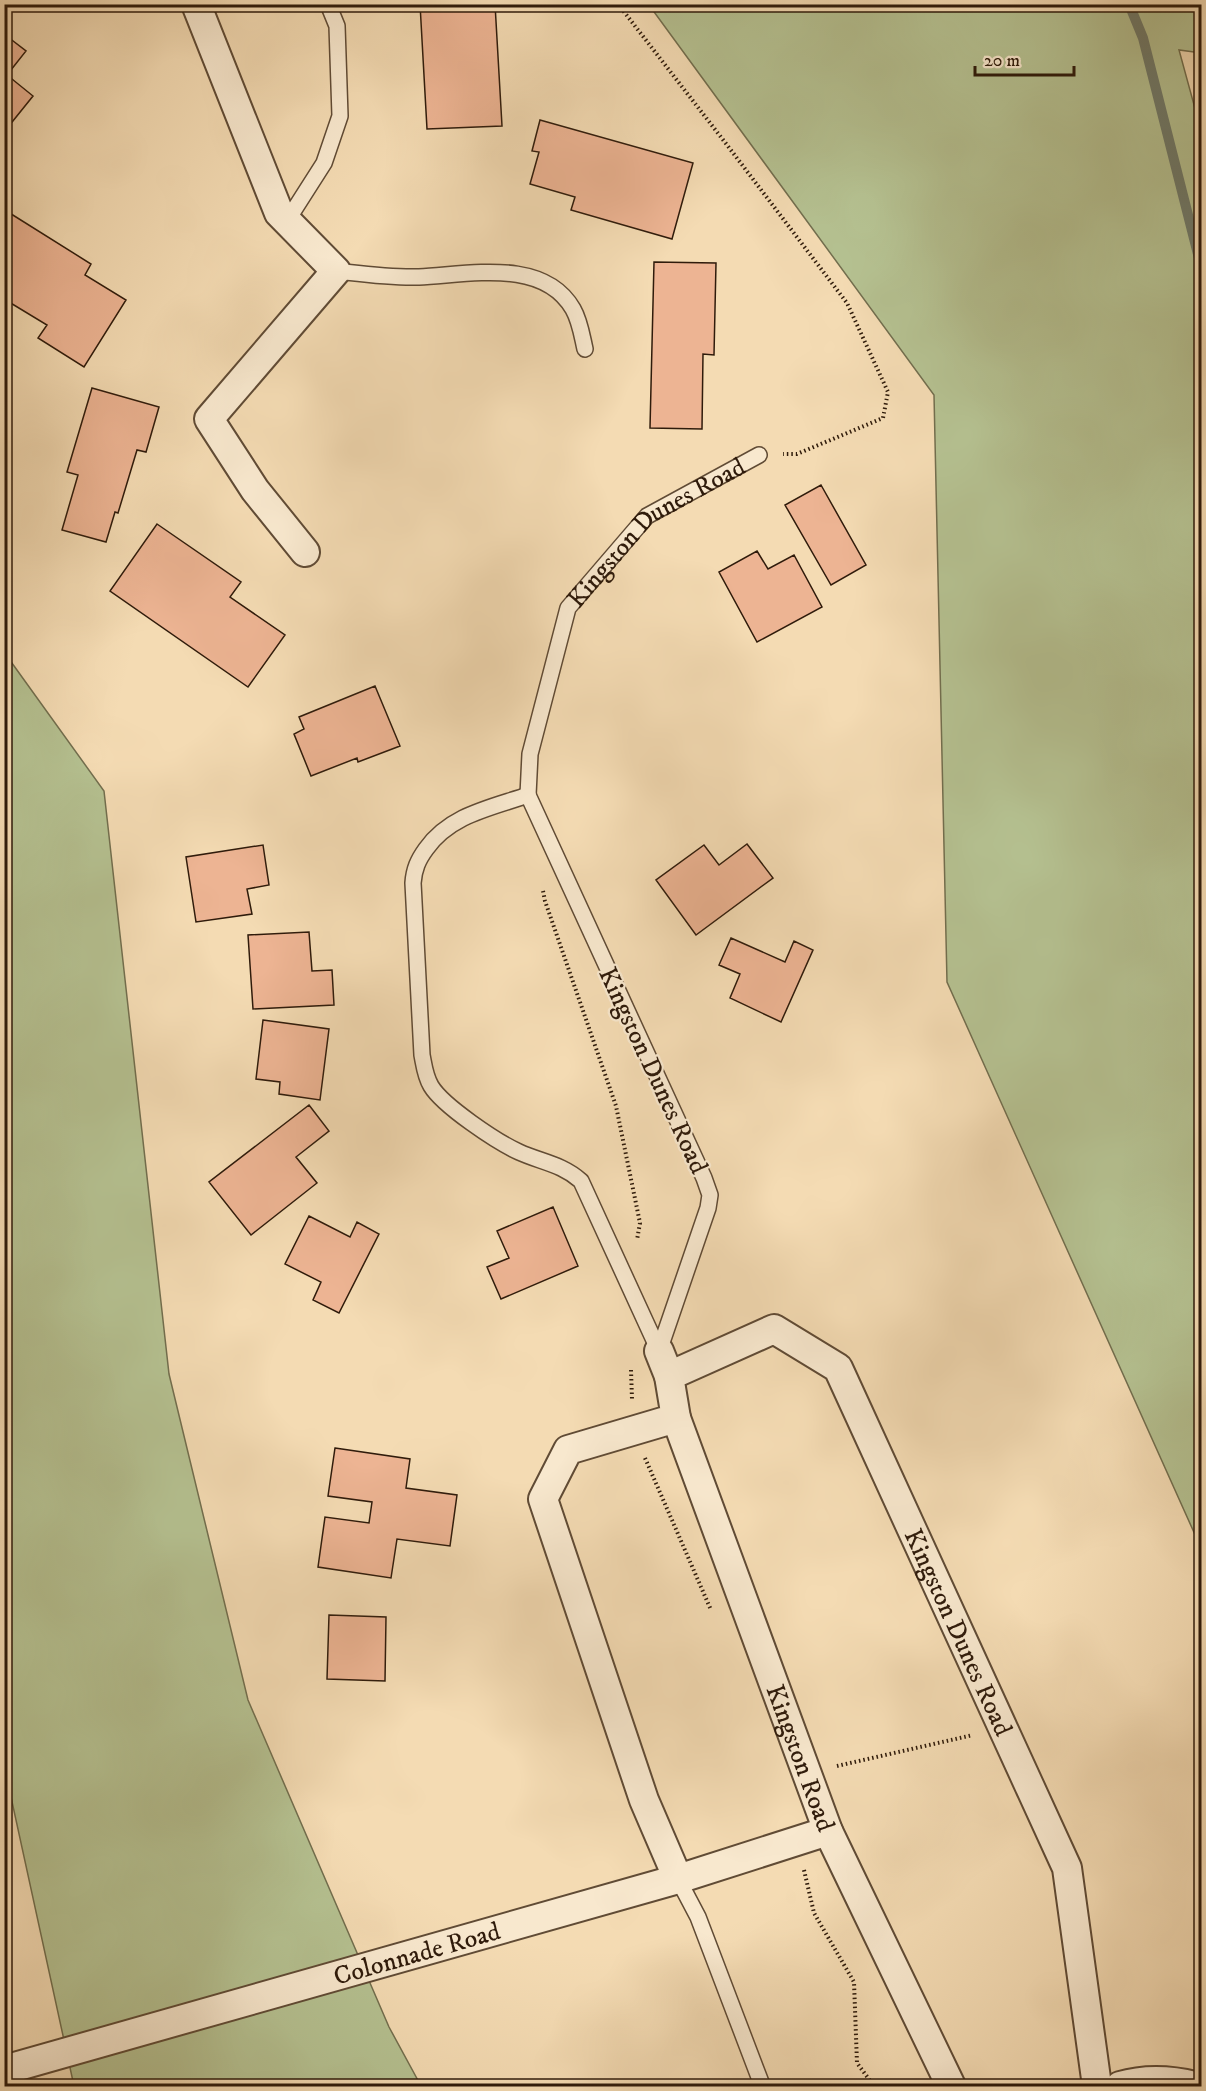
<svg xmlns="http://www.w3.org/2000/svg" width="1206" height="2091" font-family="'IM FELL DW Pica',serif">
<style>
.green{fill:#b5c191;stroke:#726e4e;stroke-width:1.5}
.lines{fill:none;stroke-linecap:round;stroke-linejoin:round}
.stream{stroke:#707b6b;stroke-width:10}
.building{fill:#edb493;stroke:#2f1b0b;stroke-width:1.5}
.service-casing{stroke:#604b35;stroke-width:18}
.minor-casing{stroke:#604b35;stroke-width:32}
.path{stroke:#2f1b0b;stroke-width:4;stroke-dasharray:1.5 3;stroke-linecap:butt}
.service{stroke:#f8e8ce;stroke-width:15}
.minor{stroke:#f8e8ce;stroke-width:28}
.labels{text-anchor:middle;stroke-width:4.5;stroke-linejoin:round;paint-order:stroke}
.street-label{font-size:26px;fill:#2f1b0b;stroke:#f8e8ce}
</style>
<rect width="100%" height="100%" fill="#f4dbb3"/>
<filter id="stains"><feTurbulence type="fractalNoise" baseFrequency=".00333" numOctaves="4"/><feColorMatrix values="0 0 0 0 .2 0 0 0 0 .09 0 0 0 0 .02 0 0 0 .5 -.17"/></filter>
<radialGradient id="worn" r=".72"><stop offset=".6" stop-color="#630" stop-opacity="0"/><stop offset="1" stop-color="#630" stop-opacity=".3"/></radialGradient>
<path class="green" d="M649,5H1201V53L1179,50L1202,134L1201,1548L947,982L934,395Z
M4,652L104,791L169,1374L248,1700L389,2027L421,2086H74L4,1765Z"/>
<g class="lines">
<path class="stream" d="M1129,4L1143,38L1202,270"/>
</g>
<path class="building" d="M420,4H495L502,126L427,129Z
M4,34L26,51L7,75L33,96L4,132Z
M540,120L693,163L672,239L571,210L575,197L530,184L539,152L532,151Z
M8,212L91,264L85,275L126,300L84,367L38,338L47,325L4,299V217Z
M654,262L716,263L714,355L703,354L702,429L650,428Z
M92,388L159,407L146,452L137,450L118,513L115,512L106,542L62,530L78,475L67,472Z
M821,485L866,565L831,585L785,505Z
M157,524L241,582L230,597L285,635L248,687L110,591Z
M757,551L768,569L794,555L822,607L757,642L719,572Z
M375,686L400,746L358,762L357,758L311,776L294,734L304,729L299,717Z
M747,844L773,878L696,935L656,880L704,845L719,865Z
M263,845L269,885L247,889L252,914L196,922L186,857Z
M309,932L312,971L332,970L334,1005L253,1009L248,935Z
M731,938L785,962L794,941L813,950L781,1022L730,998L740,974L719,965Z
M263,1020L329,1029L320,1100L279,1094L280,1082L256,1079Z
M309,1105L329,1131L296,1157L317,1183L251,1235L209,1182Z
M553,1207L578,1266L501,1299L487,1267L509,1258L497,1231Z
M309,1216L350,1237L357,1222L379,1234L339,1313L313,1300L321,1282L285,1264Z
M335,1448L410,1459L406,1488L457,1495L450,1546L397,1539L391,1578L318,1567L325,1517L369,1523L372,1502L328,1496Z
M329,1615L386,1617L385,1681L327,1679Z"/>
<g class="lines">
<defs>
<g id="service">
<path d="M287,221L324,163L340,116L337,26L328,4"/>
<path d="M336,271C363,274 391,278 419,277C467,275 543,257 573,309C580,321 582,336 585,349"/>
<path d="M528,795L704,1178L710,1195L708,1208L659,1351L581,1181C562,1164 541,1162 519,1152C497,1142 443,1106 431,1086C425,1076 424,1065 422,1055L413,883C414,869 418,860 426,849C450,815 490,808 528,795Z"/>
<path id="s1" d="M528,795L530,754L568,608L647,516L759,455"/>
<path d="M678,1879L698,1917L762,2085"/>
</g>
<g id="minor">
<path d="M196,4L279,213L336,271L209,419L255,490L305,552"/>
<path d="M659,1351L669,1376"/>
<path id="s2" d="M676,1418L828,1831L951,2086"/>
<path id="s3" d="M678,1879L644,1800L543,1499L568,1450L676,1418L669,1376L774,1329L838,1368L1067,1868L1097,2086"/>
<path id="s4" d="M4,2070L678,1879L828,1831"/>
<path d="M1120,2086C1144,2079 1171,2080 1195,2086"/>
</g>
</defs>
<use href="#service" class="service-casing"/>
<use href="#minor" class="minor-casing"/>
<path class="path" d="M618,4L724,141L847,303L888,392L883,418L797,454H783
M543,891L545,901L616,1106L640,1223L637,1240
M631,1370L632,1399
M645,1458L711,1610
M837,1766L973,1735
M804,1870L814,1913L854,1982L857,2063L874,2086"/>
<use href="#service" class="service"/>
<use href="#minor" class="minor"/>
</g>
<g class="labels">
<g class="street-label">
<text dy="9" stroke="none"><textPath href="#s1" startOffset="310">Kingston Dunes Road</textPath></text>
<text transform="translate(654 1070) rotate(65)" y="9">Kingston Dunes Road</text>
<text dy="9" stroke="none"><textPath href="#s3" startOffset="1094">Kingston Dunes Road</textPath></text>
<text dy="9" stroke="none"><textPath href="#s2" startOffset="362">Kingston Road</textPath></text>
<text dy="9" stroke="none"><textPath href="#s4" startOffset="429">Colonnade Road</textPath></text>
</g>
</g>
<rect width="1206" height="2091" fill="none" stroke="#f4dbb3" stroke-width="24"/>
<rect x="6" y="6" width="1194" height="2079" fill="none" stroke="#2f1b0b" stroke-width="3"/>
<rect x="12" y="12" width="1182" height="2067" fill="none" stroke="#2f1b0b" stroke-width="1.5"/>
<path d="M975 66v9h99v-9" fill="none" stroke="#2f1b0b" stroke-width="3"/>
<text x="984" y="66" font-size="18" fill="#2f1b0b" stroke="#f8e8ce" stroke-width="4.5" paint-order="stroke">20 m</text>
<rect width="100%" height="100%" filter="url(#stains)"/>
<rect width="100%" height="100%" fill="url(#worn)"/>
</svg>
